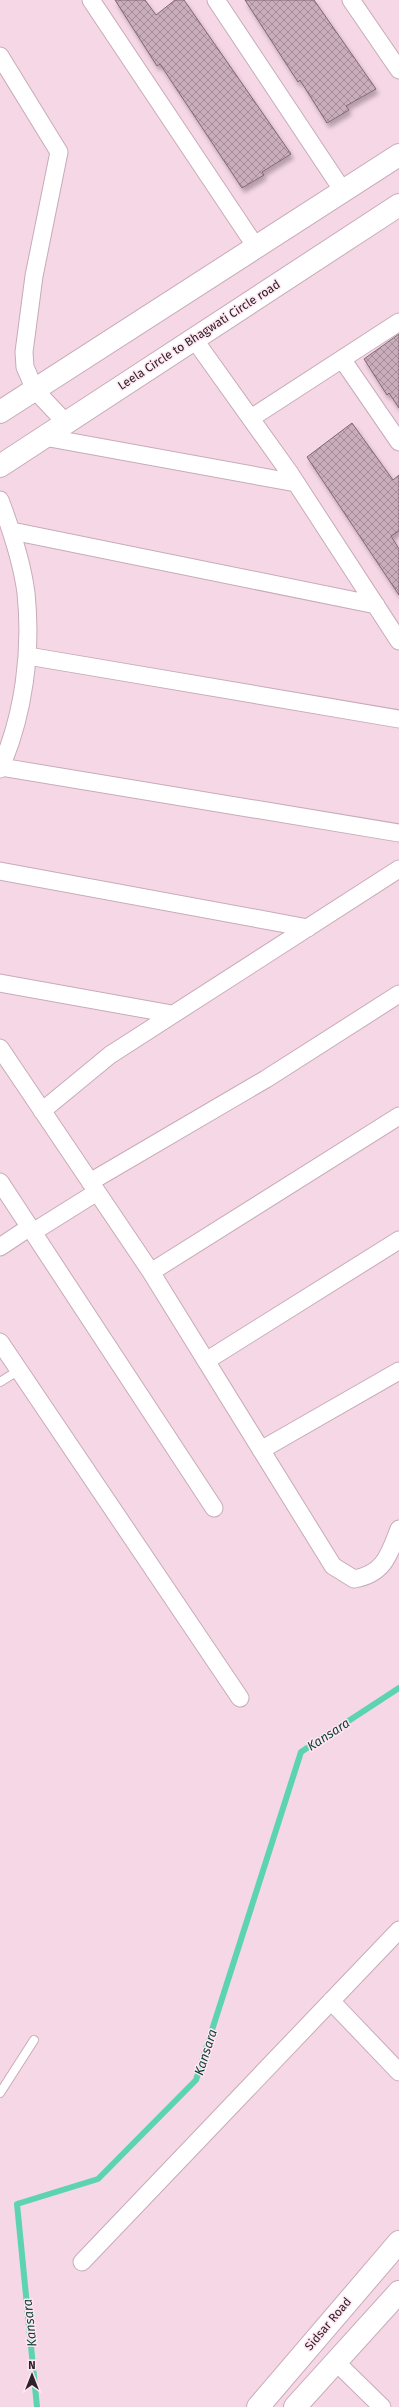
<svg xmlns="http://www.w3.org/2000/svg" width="399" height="2407" font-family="'Fira Sans',sans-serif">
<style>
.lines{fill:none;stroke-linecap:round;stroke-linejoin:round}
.stream{stroke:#5dd4b1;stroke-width:6}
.building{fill:url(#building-cross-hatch);stroke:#806673;filter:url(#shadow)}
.lane-casing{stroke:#c8abb8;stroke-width:10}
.street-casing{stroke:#c8abb8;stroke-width:19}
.secondary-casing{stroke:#c8abb8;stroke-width:24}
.lane{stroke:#fff;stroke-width:8}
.street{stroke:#fff;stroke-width:17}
.secondary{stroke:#fff;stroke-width:22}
.labels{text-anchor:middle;stroke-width:3;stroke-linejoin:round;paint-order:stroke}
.street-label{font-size:12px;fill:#2d2227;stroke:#ffe6f2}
.water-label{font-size:13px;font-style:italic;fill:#083f31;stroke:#ffe6f2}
</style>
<defs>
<pattern id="building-cross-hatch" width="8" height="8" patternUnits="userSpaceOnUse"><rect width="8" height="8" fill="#caadbb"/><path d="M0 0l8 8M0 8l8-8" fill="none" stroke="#a48c98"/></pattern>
<filter id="shadow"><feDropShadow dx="2.5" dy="4.5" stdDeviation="2" flood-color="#0004"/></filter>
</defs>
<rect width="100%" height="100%" fill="#f6d7e5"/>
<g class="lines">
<path class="stream" d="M37,2407L17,2204L98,2179L196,2080L301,1752L399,1688"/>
</g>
<path class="building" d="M115,0H145L156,15L175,0H184L291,154L262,172L264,175L242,188L160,64L157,66Z
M245,0H314L376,89L346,106L349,110L327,123L300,80L298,82Z
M399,334V408L389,393L387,395L364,359Z
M352,423L393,480L399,475V531L391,536L399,549V595L307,457Z"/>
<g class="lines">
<defs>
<path id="lane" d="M0,1382L19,1370
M0,2093L34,2040"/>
<path id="street" d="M91,0L256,247
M216,0L343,191
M351,0L399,70
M0,56L59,152L34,276L24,352L25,367L35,390L66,423
M194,339L289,472L399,641
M342,359L399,442
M251,418L399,322
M44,437L296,483
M0,500C11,529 22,562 26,593C32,651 24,715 0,769
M12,531L376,605
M28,656L399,719
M1,767L399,833
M0,871L308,928
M0,983L172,1014
M0,1048L151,1272L333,1566L354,1579C384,1574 389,1555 399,1529
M42,1111L110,1055L399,869
M0,1182L214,1508
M90,1182L266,1079L399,994
M33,1232L97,1192
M0,1247L30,1227
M151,1272L399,1116
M0,1342L240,1698
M206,1361L399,1240
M261,1450L399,1371
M331,2001L399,2072
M82,2262L399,1930
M336,2362L382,2407"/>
<path id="secondary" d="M0,412L399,155
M0,466L399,205
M258,2407L399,2242
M295,2407L399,2292"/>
</defs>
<use href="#lane" class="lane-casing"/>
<use href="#street" class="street-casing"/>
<use href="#secondary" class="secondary-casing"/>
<use href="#lane" class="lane"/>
<use href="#street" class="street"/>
<use href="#secondary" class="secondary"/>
</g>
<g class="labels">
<g class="street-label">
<text transform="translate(199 335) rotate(-33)" y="4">Leela Circle to Bhagwati Circle road</text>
<text transform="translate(328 2324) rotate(-50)" y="4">Sidsar Road</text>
</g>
<g class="water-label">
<text transform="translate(328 1734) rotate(-33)" y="5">Kansara</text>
<text transform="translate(205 2052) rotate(-72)" y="5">Kansara</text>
<text transform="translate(29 2323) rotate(-96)" y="5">Kansara</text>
</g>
</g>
<g transform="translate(32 2375)" stroke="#ffe6f2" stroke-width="3" paint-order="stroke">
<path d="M0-3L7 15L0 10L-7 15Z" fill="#2d2227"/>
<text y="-6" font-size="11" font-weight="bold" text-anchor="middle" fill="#2d2227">N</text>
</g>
</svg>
